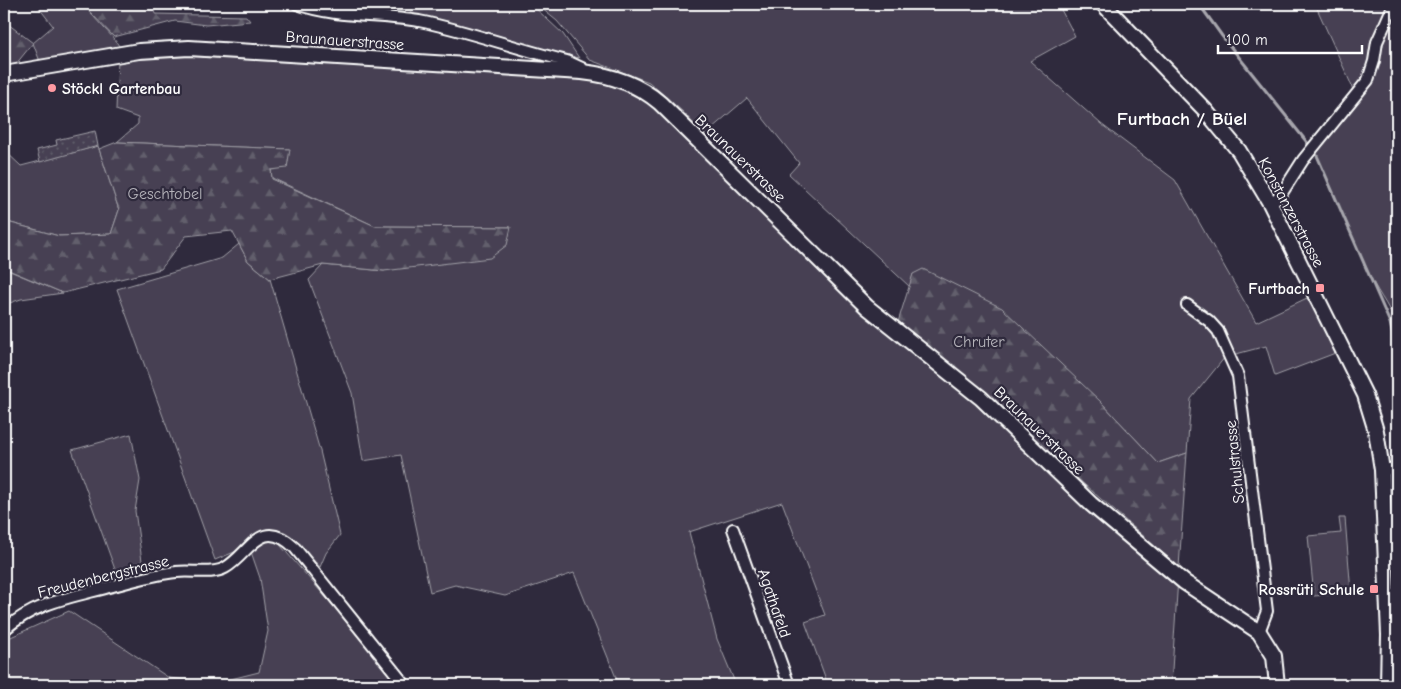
<svg xmlns="http://www.w3.org/2000/svg" width="1401" height="689" font-family="'Comic Neue',sans-serif">
<style>
.green{fill:#464152;stroke:#a2a0a8}
.forest{fill:url(#forest-firs);stroke:#a2a0a8}
.garden{fill:url(#garden-dots);stroke:#a2a0a8}
.lines{fill:none;stroke-linecap:round;stroke-linejoin:round}
.stream{stroke:#a7a6ad;stroke-width:3}
.street-casing{stroke:#fff;stroke-width:14}
.secondary-casing{stroke:#fff;stroke-width:18}
.street{stroke:#2f2a3d;stroke-width:10}
.secondary{stroke:#2f2a3d;stroke-width:14}
.poi-dot{fill:#ff9aa2;stroke:#2f2a3d;stroke-width:2}
.labels{text-anchor:middle;stroke-width:4.5;stroke-linejoin:round;paint-order:stroke}
.street-label{font-size:16px;fill:#fff;stroke:#2f2a3d}
.poi-label{font-size:16px;font-weight:bold;fill:#fff;stroke:#2f2a3d;text-anchor:end}
.park-label{font-size:16px;fill:#b5b3ba;stroke:#2f2a3d}
.quarter-label{font-size:19px;font-weight:bold;fill:#fff;stroke:#2f2a3d}
</style>
<defs>
<pattern id="forest-firs" width="22" height="20" patternUnits="userSpaceOnUse" patternTransform="scale(1.25)"><rect width="22" height="20" fill="#464152"/><path d="M5 1l3.5 6h-7zM16 11l3.5 6h-7z" fill="#625e6c"/></pattern>
<pattern id="garden-dots" width="8" height="8" patternUnits="userSpaceOnUse" patternTransform="scale(1.25)"><rect width="8" height="8" fill="#464152"/><path d="M2 2h.1M6 6h.1" fill="none" stroke="#625e6c" stroke-width="1.8" stroke-linecap="round"/></pattern>
</defs>
<rect width="100%" height="100%" fill="#2f2a3d"/>
<filter id="ink" filterUnits="userSpaceOnUse"><feTurbulence type="fractalNoise" baseFrequency=".02" numOctaves="2"/><feDisplacementMap in="SourceGraphic" scale="10" xChannelSelector="R" yChannelSelector="G"/><feConvolveMatrix kernelMatrix="1 2 1 2 8 2 1 2 1" color-interpolation-filters="sRGB"/></filter>
<g filter="url(#ink)">
<path class="green" d="M36,4H85C94,21 111,32 121,49L47,61L39,59L33,43L53,26Z
M305,4H531L563,34L579,58L553,54L471,32Z
M536,4H1062L1059,6L1075,36L1030,61L1101,124L1175,180L1256,322L1307,298L1338,352L1275,376L1266,346L1225,357L1191,399L1187,453L1158,463L1100,401L913,274L910,287L789,174L799,163L747,98L704,135L683,112L649,82L590,60L557,21Z
M1315,4H1397V329C1393,311 1379,295 1371,278C1351,236 1333,194 1315,151L1355,97L1351,84Z
M163,53L602,79L614,82L653,104L936,366L1178,578L1171,685H828L805,622L825,615L782,502L689,532L717,639L736,685H619L574,573L505,596L455,585L430,592L401,455L363,461L352,393L309,280L323,265L384,271L510,227L375,226L272,178L271,170L288,162L289,149L117,142L138,124V118L116,110L118,59Z
M98,146L119,210L111,234L59,236L11,223L4,225V150L21,166Z
M239,244L248,261L270,279L320,451L340,535L326,553L320,567C307,552 293,543 274,538L402,685H4V640L69,611L169,678L215,683L259,672L268,631L260,578L249,546L215,560L117,289L222,258Z
M4,268L5,269L63,293L21,299L4,305Z
M131,434L140,480L135,511L142,561L117,575L72,450Z
M1339,518H1345L1351,593L1314,596L1308,536L1341,533Z"/>
<path class="forest" d="M85,4H153L155,14L246,16L250,21L206,25L175,21L114,37L89,11Z
M4,21L33,43L16,64L4,66Z
M117,142L290,149L287,168L271,170L272,179L375,226L511,227L507,245L490,258L384,271L323,265L270,279L248,261L232,231L186,236L161,269L63,293L4,268V225L11,223L59,236L111,234L119,210L99,149Z
M923,269L1002,308L1100,401L1158,463L1187,453L1179,567L898,322L913,274Z"/>
<path class="garden" d="M95,131L98,146L40,162L37,150L57,145L56,140Z"/>
<g class="lines">
<path class="stream" d="M1199,4L1222,36L1310,146
M1315,151L1390,323L1397,354"/>
<defs>
<path id="street" d="M297,4C335,18 379,14 419,21C469,31 517,49 567,61L582,68V72
M1270,203L1280,196L1303,160L1368,80L1374,61L1377,42L1394,4
M1187,305L1209,321L1218,331L1238,376L1267,611L1259,632
M1382,470L1397,468
M733,529L789,685
M4,630C35,602 73,597 113,586C133,581 155,574 176,572C190,570 213,575 225,568C250,554 260,515 295,548L405,685"/>
<path id="secondary" d="M1103,4L1205,110L1239,151L1270,203L1365,395L1376,431L1382,470L1389,635L1388,685
M4,74L139,51L189,48L582,72C611,75 637,83 660,103L867,307L981,398L1091,504L1184,582L1259,632L1274,656L1277,685"/>
</defs>
<use href="#street" class="street-casing"/>
<use href="#secondary" class="secondary-casing"/>
<use href="#street" class="street"/>
<use href="#secondary" class="secondary"/>
</g>
</g>
<g class="poi-dot">
<circle cx="52" cy="88" r="5"/>
<rect x="1315" y="283" width="10" height="10" rx="2.5"/>
<rect x="1369" y="584" width="10" height="10" rx="2.5"/>
</g>
<g class="labels">
<g class="street-label">
<text transform="translate(345 40) rotate(4)" y="6">Braunauerstrasse</text>
<text transform="translate(741 158) rotate(44)" y="6">Braunauerstrasse</text>
<text transform="translate(1292 212) rotate(62)" y="6">Konstanzerstrasse</text>
<text transform="translate(1040 430) rotate(44)" y="6">Braunauerstrasse</text>
<text transform="translate(1234 462) rotate(-96)" y="6">Schulstrasse</text>
<text transform="translate(103 576) rotate(-14)" y="6">Freudenbergstrasse</text>
<text transform="translate(775 603) rotate(71)" y="6">Agathafeld</text>
</g>
<g class="poi-label">
<text x="62" y="94" text-anchor="start">Stöckl Gartenbau</text>
<text x="1310" y="294">Furtbach</text>
<text x="1364" y="595">Rossrüti Schule</text>
</g>
<g class="park-label">
<text x="165" y="199">Geschtobel</text>
<text x="979" y="347">Chruter</text>
</g>
<g class="quarter-label">
<text x="1182" y="125">Furtbach / Büel</text>
</g>
</g>
<rect width="1401" height="689" fill="none" stroke="#2f2a3d" stroke-width="20"/>
<rect x="10" y="10" width="1381" height="669" fill="none" stroke="#fff" stroke-width="2" filter="url(#ink)"/>
<path d="M1218 45v8h144v-8" fill="none" stroke="#ffffff" stroke-width="2.5"/>
<text x="1226" y="45" font-size="15" fill="#ffffff" stroke="#2f2a3d" stroke-width="4" paint-order="stroke">100 m</text>
</svg>
